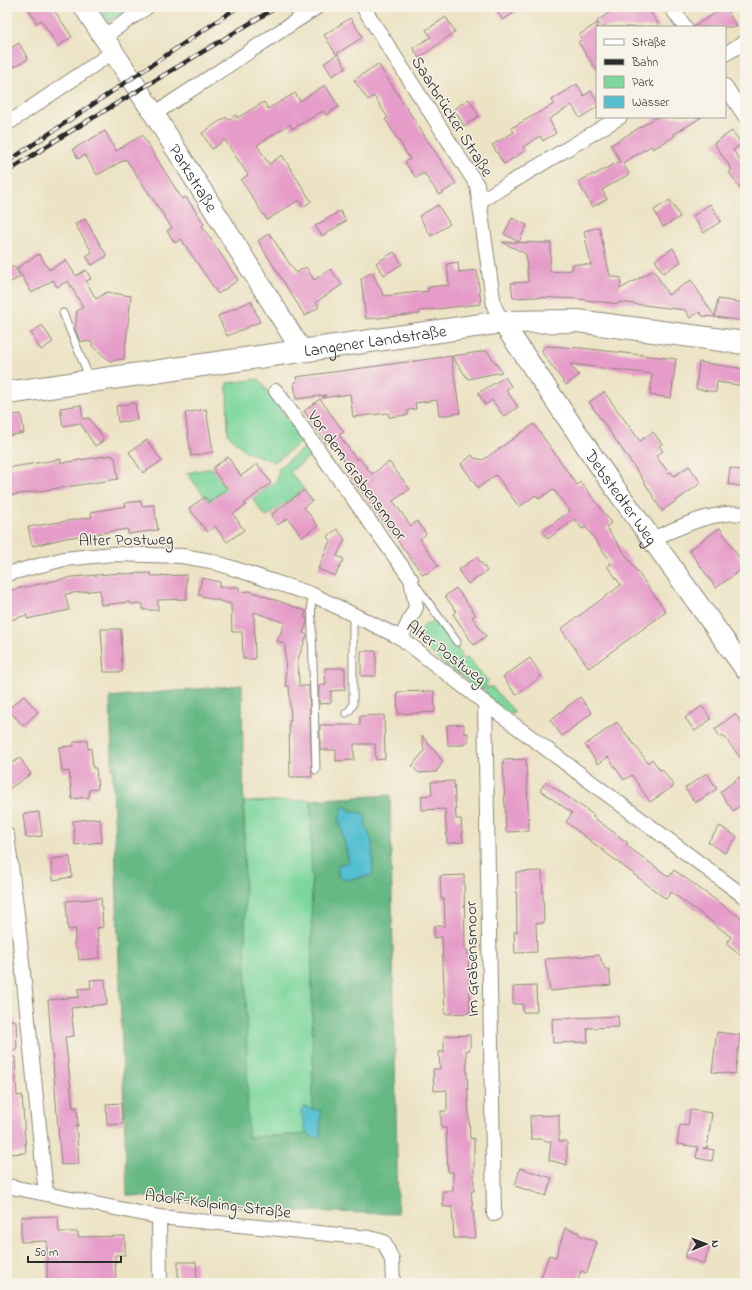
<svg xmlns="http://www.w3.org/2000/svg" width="752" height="1290" font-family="'Indie Flower',sans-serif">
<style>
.green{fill:#7dd79d;stroke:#548164}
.forest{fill:#66b884;stroke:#487258}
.water{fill:#55c0d1;stroke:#40767e}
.building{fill:#e69cc9}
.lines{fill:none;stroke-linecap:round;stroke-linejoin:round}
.lane-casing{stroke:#8c8778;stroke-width:9}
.street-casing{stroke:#8c8778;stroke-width:16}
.secondary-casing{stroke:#8c8778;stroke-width:22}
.primary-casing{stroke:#8c8778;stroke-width:24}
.lane{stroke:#fff;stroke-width:7}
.street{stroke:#fff;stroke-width:14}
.secondary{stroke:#fff;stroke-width:20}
.primary{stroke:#fff;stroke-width:22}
.rail-casing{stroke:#2b2b2b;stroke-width:4.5}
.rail{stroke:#f7f3e8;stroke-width:3;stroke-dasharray:9;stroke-linecap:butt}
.labels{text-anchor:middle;stroke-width:3;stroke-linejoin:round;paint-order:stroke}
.street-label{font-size:17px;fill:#2b2b2b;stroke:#f7f3e8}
</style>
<rect width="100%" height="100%" fill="#f7f3e8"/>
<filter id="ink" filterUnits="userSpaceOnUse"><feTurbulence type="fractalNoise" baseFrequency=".025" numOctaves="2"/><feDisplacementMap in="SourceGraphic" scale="8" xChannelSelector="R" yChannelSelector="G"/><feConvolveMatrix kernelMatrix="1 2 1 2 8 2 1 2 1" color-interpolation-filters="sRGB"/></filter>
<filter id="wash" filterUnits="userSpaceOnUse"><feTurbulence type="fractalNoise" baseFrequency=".012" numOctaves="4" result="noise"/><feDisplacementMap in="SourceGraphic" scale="16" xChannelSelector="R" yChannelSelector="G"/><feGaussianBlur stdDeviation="0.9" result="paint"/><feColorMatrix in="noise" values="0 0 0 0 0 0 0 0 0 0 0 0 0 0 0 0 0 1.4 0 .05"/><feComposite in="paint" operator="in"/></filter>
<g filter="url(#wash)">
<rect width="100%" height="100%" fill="#ece3c4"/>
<path class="green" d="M99,7H129L109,22Z
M259,379L302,441L275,462L247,452L228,435L227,383Z
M306,446L313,454L290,472L304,489L266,517L253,499L277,480L279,468Z
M212,468L229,491L209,502L187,473Z
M433,621L441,623L462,655L457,666L460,675C442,662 422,653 421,629L425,625Z
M465,658L469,659L488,681L484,689L476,690L461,675L458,666L461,660Z
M487,687H492L514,711L513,714L508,713L486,695L485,691Z
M311,800L313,1134L247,1137L244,802Z"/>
<path class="forest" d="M242,685L248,1137L313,1134L311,800L390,795L398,1214L265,1210L127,1195L110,697Z"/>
<path class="water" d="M343,806L351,811L365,814L366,828L372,841L373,875L347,880L338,876V865L349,862L339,819Z
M304,1107L321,1111L320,1137L314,1138L306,1133L301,1112Z"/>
<g id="blocks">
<path class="building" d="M27,7H52L72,37L58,46L41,20L37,23Z
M494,7H523L503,20Z
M617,7H647L660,27H601L597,21Z
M725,7L737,27H693Z
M446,17L455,32L419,58L413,48L431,37L426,30Z
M350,18L363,37L336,54L324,35Z
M597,23V71L578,42L582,40L579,35Z
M19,43L28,59L7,71V50Z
M338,54L346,68L332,76L324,63Z
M378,64L456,184L439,195L424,173L416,178L405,162L410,159L385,119L388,118L374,96L368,100L354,80Z
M577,84L584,96L591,91L597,101V107L580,118L572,105L549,119L556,133L543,141L540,136L523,147L525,151L504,164L492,145L514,132L511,128L554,104L552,100Z
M325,85L339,107L326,115L323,111L292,129L290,124L257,145L269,164L282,155L311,201L303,207L299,200L267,220L241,180L248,175L225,140L212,149L202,133L226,117L228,120L236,115L237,118L264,102L268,109L295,93L300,101Z
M469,99L479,116L464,126L454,109Z
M657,117H702L674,134L675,136L653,149L651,146L623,163L629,174L602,190L607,199L592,207L578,182L593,174L594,175L620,161L611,145Z
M105,131L116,151L142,135L182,199L186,197L204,224L202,226L238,280L218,294L181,239L175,243L167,231L172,228L126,159L97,175L85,155L78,159L73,149Z
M732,131L742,144L733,150L745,167V196L729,172L732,170L714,143Z
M670,200L680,217L663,227L654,210Z
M710,204L721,221L704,233L693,216Z
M438,205L450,224L431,236L419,216Z
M340,211L346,221L322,236L315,226Z
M512,218L527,225L519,242L504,234Z
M85,219L107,256L92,265L86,256L92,252L75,224Z
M599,227L610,276L621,278L620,289L654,270L668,295L691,280L715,317L702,316L700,312L690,318L685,310L619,302L618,304L579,299L533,297L513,298L511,283L528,282L526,254L502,242L551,243L550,272L572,270L573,264L591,265L584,231Z
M269,233L296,273L306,267L314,280L331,269L342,285L316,302L319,307L305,316L258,241Z
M673,248L681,262L663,273L655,260Z
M394,252L402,264L384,275L376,263Z
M39,254L49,270L66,260L76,276L86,270L91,279L86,281L96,299L107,292L131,296L124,359L110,361L92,346V342L80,341L75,330L77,311L83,307L68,281L57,287L53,280L32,293L17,268Z
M458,262L459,272L477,270L481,304L419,311L420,314L366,319L361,279L372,272L384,296L428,291V287L449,285L447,264Z
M14,266L20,277L7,284V270Z
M718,299L745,303V321L715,317Z
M251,301L260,322L227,336L218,316Z
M42,325L53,342L41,350L31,333Z
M545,346L581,348L676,359L671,398L650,395L652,374L570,364L579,375L566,385L543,354L542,350Z
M487,351L502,372L468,379L452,356Z
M451,356L460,413L439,416L437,400L415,403L416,409L408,410V415L389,417L388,413L353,417L350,394L322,398L326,395L296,399L294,382H297L296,377Z
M699,362L745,369V386L717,382L716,392L696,389Z
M505,377L511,386L506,390L518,407L504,417L492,400L485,405L478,393Z
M604,392L640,441L653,432L662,444L659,446L663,451L656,456L669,473L671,472L674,476L689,466L701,483L662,511L640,475L589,402Z
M320,399L344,432L339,435L357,460L359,458L372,474L389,462L410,489L393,501L411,526L417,521L426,534L420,539L438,566L426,574L425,573L423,575L345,469L348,466L331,441L327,444L304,411Z
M135,403L137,420L118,422L116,406Z
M81,405L83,419L89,418L103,437V441L95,446L80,423L63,426L60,408Z
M206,409L213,452L191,456L185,413Z
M21,414L24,433L7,436V416Z
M534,424L577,485L581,482L597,503L611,523L606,527L666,612L589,668L561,629L621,585L607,566L611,564L609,559L586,527L582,529L575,519L548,539L542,532L570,511L553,489L539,499L536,495L519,507L496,475L478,488L461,464L472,455L474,458L483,460Z
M147,440L162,461L143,473L129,452Z
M112,455V457H115L118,479L7,496V468L61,459V463Z
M228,457L241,476L257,464L271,483L245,503L246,505L233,514L244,530L227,542L215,526L207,532L189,508L205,497L209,502L227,489L214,471V467Z
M730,468L745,471V487L728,484Z
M304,490L312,501L304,507L318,526L302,537L288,518L278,525L271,515Z
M141,501L142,506L154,505L158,530L128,534V529L66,538L33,546L31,541L28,527L92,517L91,512L126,506L125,503Z
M720,528L745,567L716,588L689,550Z
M337,529L345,539L337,556L344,559L335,576L318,569L330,541L328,536Z
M477,557L487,571L468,584L458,570Z
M121,573V574L151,573V576L186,575L187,599L158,600V610H143V604H131L130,602L101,605L100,590L65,594L69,610L27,619V615L7,621V591L72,577Z
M202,578L220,582L219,587H239V592L250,591L306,611L304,617L307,618V622L303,633L307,635L298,659L299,686H309L312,777H290L289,721H291L289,686H286L285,644L277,641L285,623L254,612L255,659H243L242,632H232L231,604L198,595Z
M456,588L476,615L472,617L486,636L474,645L453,614L456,611L445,596Z
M101,629H121L122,672H104Z
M361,651H376V676H361Z
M530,658L542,676L516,695L503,677Z
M325,668H345V690L331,691V703L319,704V685H326Z
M434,691L435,712L398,714L397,692Z
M24,696L38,712L23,726L8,709Z
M580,697L592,713L562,736L550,720Z
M702,706L711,719L695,731L685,718Z
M735,714L745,727V764L723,735L720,737L715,729Z
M384,715L385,759L376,760L375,744H354V760L336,761V750H320V725H360V716Z
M617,722L648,763L652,759L660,770L662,769L674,786L650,802L632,775L624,780L608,757L598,764L585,745Z
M464,724V733H468V743H464V745H448L447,725Z
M422,735L443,762L436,772L419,773L412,766L424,751Z
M87,740L88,749L91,748L93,768H96L98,789L89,790V797L72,799L69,771L62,772L59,747L74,746V742Z
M20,758L31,774L7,790V766Z
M526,759L529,831L506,832L503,760Z
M707,773L717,789L695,803L685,788Z
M745,773V802L733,811L720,792Z
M454,781L456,819H461L463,842L447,843L445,809L422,810L421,796L432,795L431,782Z
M546,782L594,815L593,817L628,843L626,845L669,877L674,870L745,921V948L740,955L726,944L731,937L708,919L671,892L666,899L566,822L572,813L540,790Z
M39,812L42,836L26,838L23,814Z
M100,818L102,842L75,845L73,821Z
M720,826L737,837L725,853L708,842Z
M70,857L72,877L53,880L51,859Z
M542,871L544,923H536L537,952L515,953L514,932H517L516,872Z
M464,875L465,951L468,950L470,1013L445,1014L442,937L434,938V926H445L444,899H441L440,876Z
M101,898L103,927L97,928L100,958L79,960L78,952L74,944L76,929L68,930L66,901Z
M599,955L605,969H609L611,985L550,991L545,959Z
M105,979L107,1004L71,1008L74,1036L65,1037L73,1108L77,1107L78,1126H76L79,1164L61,1165L48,1000L79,997L78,989L91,988L90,980Z
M536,986L537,1012H523V1004H513V987Z
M618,1016L619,1027L587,1028L588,1042L553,1043L552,1019Z
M7,1019L16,1021L17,1050H7Z
M717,1032L740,1035L735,1074L712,1072Z
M470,1035V1050H466L470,1139L474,1138V1191H471L476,1238H454L452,1207H443V1191H453V1172H448L446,1128H441V1111H447V1090L434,1091L433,1069H440L439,1052H444V1036Z
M7,1057H15L17,1096L22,1095L26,1153L7,1154Z
M121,1103L123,1124L107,1125L106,1104Z
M690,1110L712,1113L707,1148H703L714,1150L712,1161L696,1158L698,1147L677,1144L680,1125L688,1126Z
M559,1115V1141H567V1165L549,1160L551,1141H545L544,1139H531L530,1116Z
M520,1168L552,1178L546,1196L515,1186Z
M58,1216L59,1232H78V1237L125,1236V1255H115L116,1283H47V1241L21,1242V1217Z
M565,1228L579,1233V1235L597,1242L587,1273L581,1271L577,1283H539L549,1255L556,1257Z
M692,1239L710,1245L704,1264L685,1257Z
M178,1262H196L197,1283H178Z"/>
</g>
</g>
<g filter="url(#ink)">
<use href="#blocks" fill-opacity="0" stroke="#8c8778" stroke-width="1"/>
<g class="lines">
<defs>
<path id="lane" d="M63,313L90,379
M415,584L457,642
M311,594L316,770
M346,713L349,711L353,705V614"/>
<path id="street" d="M363,7L477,185L494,306L502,322
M671,7L685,27
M103,37L147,7
M725,54L745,42
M725,86L745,116
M154,114L317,7
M7,124L113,52
M480,201L620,117
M276,391L411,579L416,607L401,638
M652,539C681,527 713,510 745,514
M7,574L64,559L113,554L182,556L211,561L311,594L401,638L485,703L745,897
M485,703L494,1214
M7,835L17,914L7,918
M17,914L46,1194
M7,1186L159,1217L369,1238L384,1242L392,1260L393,1283
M159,1217L160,1283"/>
<g id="secondary">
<path id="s1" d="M84,7L154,114L302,351"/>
<path id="s2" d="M502,322L605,474L745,669"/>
</g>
<g id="primary">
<path id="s3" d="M7,393L502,322L577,321L745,343"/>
</g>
</defs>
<use href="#lane" class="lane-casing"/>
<use href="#street" class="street-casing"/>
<use href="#secondary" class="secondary-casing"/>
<use href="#primary" class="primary-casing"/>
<use href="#lane" class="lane"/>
<use href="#street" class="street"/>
<use href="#secondary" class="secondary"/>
<use href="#primary" class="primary"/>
<defs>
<path id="rail" d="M7,162L238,7
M7,172L61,137L277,7"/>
</defs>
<use href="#rail" class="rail-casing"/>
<use href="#rail" class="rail"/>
</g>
</g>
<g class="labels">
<g class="street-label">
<text transform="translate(453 116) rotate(58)" y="6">Saarbrücker Straße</text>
<text dy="6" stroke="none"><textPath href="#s1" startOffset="203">Parkstraße</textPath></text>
<text dy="6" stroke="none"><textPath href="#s3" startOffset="372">Langener Landstraße</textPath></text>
<text transform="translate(358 475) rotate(54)" y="6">Vor dem Grabensmoor</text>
<text dy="6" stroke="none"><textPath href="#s2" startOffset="212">Debstedter Weg</textPath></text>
<text transform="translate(126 539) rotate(-1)" y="6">Alter Postweg</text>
<text transform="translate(447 652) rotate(37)" y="6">Alter Postweg</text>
<text transform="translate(471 959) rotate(-91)" y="6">Im Grabensmoor</text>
<text transform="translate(218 1203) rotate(7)" y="6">Adolf-Kolping-Straße</text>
</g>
</g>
<rect width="752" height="1290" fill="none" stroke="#f7f3e8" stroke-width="24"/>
<rect x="596" y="26" width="130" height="92" fill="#f7f3e8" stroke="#a5a39c"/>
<rect x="604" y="39" width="20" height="6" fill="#ffffff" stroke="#a5a39c"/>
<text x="632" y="46" font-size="12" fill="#2b2b2b">Straße</text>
<rect x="604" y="59" width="20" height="6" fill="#2b2b2b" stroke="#a5a39c"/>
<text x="632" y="66" font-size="12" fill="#2b2b2b">Bahn</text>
<rect x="604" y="76" width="20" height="12" fill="#7dd79d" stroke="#a5a39c"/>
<text x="632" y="86" font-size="12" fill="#2b2b2b">Park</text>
<rect x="604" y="96" width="20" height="12" fill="#55c0d1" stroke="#a5a39c"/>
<text x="632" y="106" font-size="12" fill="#2b2b2b">Wasser</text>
<g transform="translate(706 1244) rotate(89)" stroke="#f7f3e8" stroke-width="3" paint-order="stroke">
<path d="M0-3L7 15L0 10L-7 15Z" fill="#2b2b2b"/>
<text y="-6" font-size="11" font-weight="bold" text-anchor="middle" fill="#2b2b2b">N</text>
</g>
<path d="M28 1256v6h93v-6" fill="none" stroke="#2b2b2b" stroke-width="2"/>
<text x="34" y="1256" font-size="12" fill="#2b2b2b" stroke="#f7f3e8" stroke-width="3" paint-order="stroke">50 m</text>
</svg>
